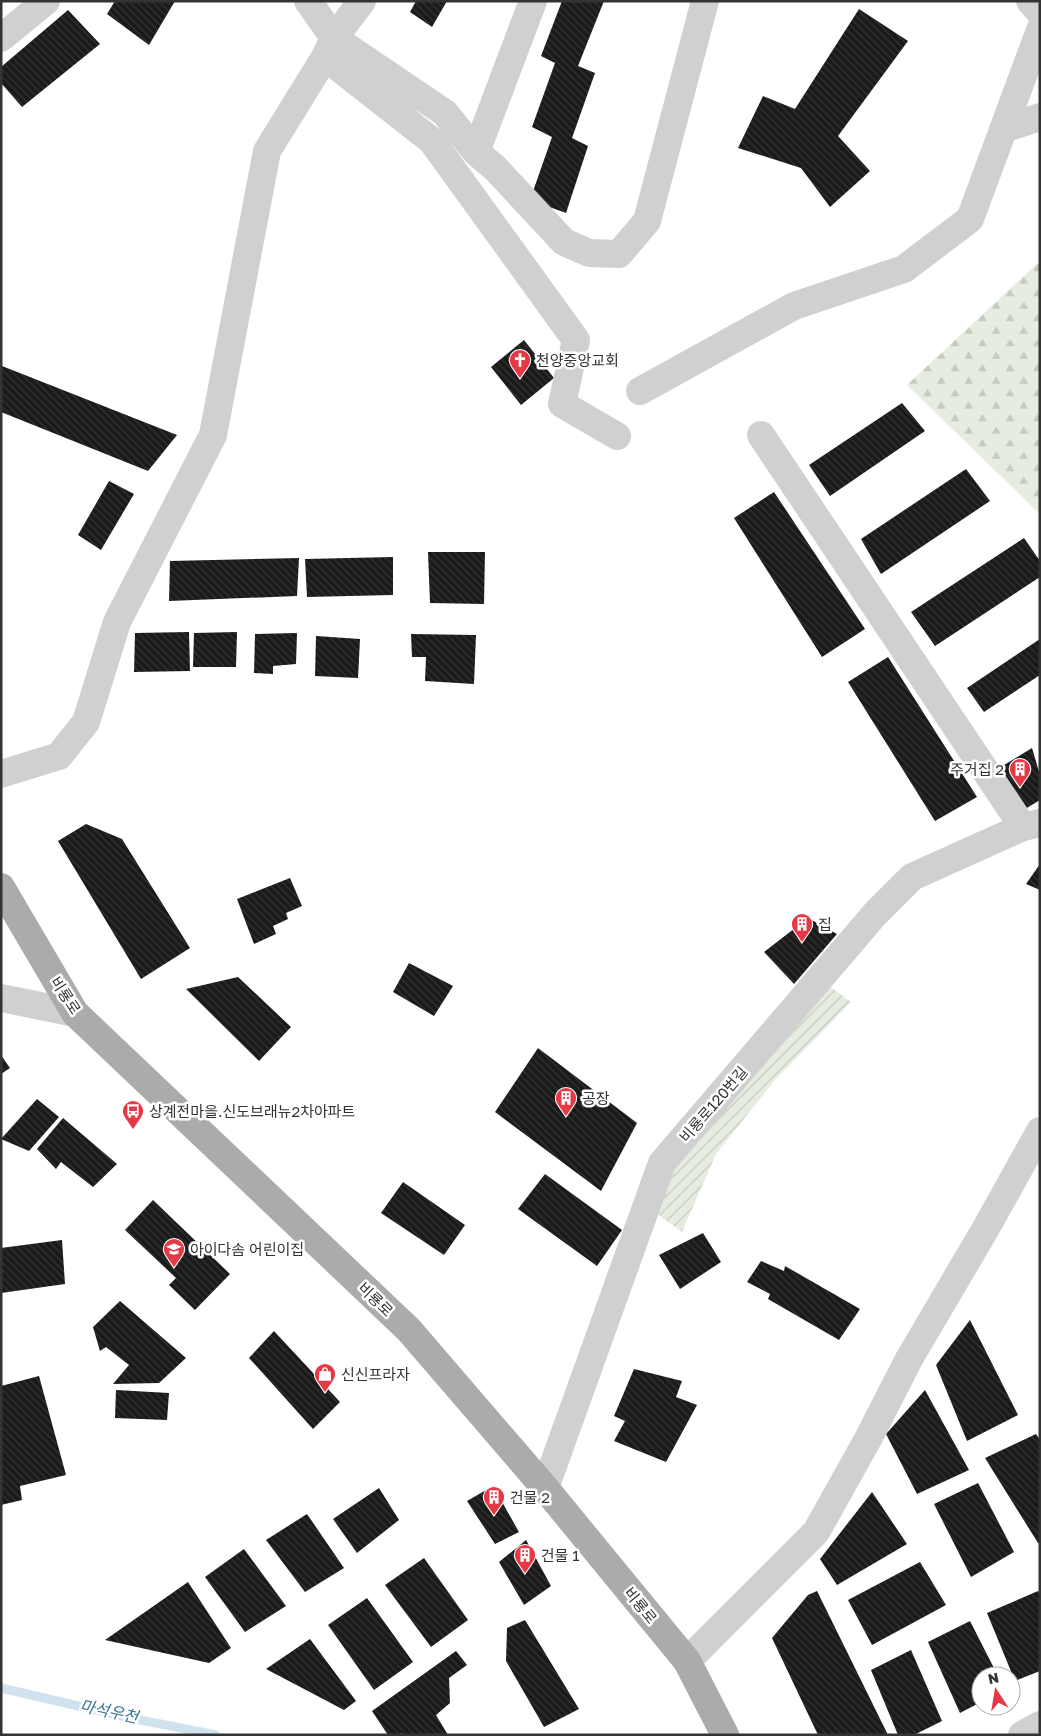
<svg xmlns="http://www.w3.org/2000/svg" width="1041" height="1736" font-family="'Golos Text','Noto Sans KR',sans-serif">
	<style>
		.forest { fill: url(#forest-firs) }
		.garden { fill: url(#garden-furrows) }
		.lines { fill: none; stroke-linecap: round; stroke-linejoin: round }
		.stream { stroke: #cfe2ee; stroke-width: 9 }
		.building { fill: url(#building-back-hatch) }
		.minor { stroke: #d0d0d0; stroke-width: 28 }
		.major { stroke: #ababab; stroke-width: 28 }
		.labels { text-anchor: middle; dominant-baseline: central; stroke-width: 5; stroke-linejoin: round; paint-order: stroke }
		.poi-label { font-size: 15px; fill: #333; stroke: #fff; text-anchor: start }
		.street-label { font-size: 15px; fill: #333; stroke: #fff }
		.water-label { font-size: 16px; font-style: italic; fill: #3f7597; stroke: #fff }
	</style>
	<defs>
		<pattern id="forest-firs" width="22" height="20" patternUnits="userSpaceOnUse" patternTransform="scale(1.25)"><rect width="22" height="20" fill="#e6ecdf"/><path d="M5 1l3.5 6h-7zM16 11l3.5 6h-7z" fill="#c6cbc0"/></pattern>
		<pattern id="garden-furrows" width="10" height="10" patternUnits="userSpaceOnUse" patternTransform="scale(1.25)"><rect width="10" height="10" fill="#e6ecdf"/><path d="M-1 1l2-2M0 10L10 0M9 11l2-2" fill="none" stroke="#c6cbc0"/></pattern>
		<pattern id="building-back-hatch" width="6" height="6" patternUnits="userSpaceOnUse" patternTransform="scale(1.25)"><rect width="6" height="6" fill="#1a1a1a"/><path d="M-1 5l2 2M0 0l6 6M5-1l2 2" fill="none" stroke="#333"/></pattern>
	</defs>
	<rect width="100%" height="100%" fill="#fff"/>
	<path class="forest" d="M1040,261V514L907,385Z"/>
	<path class="garden" d="M828,985L851,1002L775,1080L716,1154L682,1232L656,1213L680,1157Z"/>
	<g class="lines">
		<path class="stream" d="M1,1688L130,1718L216,1735"/>
	</g>
	<path class="building" d="M115,1H175L149,45L107,14Z
		M416,1H447L432,27L410,12Z
		M562,1H604L578,66L595,73L572,138L588,146L566,213L530,200L552,137L532,127L555,63L541,56Z
		M859,9L908,41L838,136L870,171L830,207L801,168L738,148L763,96L795,109Z
		M68,10L100,44L22,107L1,83V67Z
		M524,340L554,378L521,405L491,367Z
		M2,366L177,435L148,471L1,412Z
		M902,403L925,431L830,496L809,465Z
		M966,469L990,501L881,574L861,539Z
		M109,481L134,494L101,550L78,535Z
		M774,492L865,629L822,657L734,518Z
		M1024,538L1040,561V577L935,646L911,612Z
		M428,552H485L484,604L430,603Z
		M393,557V595L307,597L305,559Z
		M299,558L297,596L169,601L170,561Z
		M189,632L190,671L134,672L135,633Z
		M237,632L236,667H193L194,633Z
		M297,633L296,664L273,666V674L254,673L255,634Z
		M411,634L476,635L474,684L425,681L426,657H412Z
		M316,636L360,639L358,678L315,676Z
		M1040,639V675L984,712L967,688Z
		M888,657L977,797L935,821L848,682Z
		M1032,748L1040,775V800L1015,815L991,773Z
		M86,824L122,839L190,948L141,979L58,841Z
		M1040,864V890L1026,884Z
		M290,878L302,906L286,913L288,919L273,926L276,934L254,944L237,899Z
		M808,918L837,934L794,984L764,952Z
		M409,963L453,986L434,1016L393,992Z
		M238,977L291,1027L259,1061L186,989Z
		M538,1048L637,1123L601,1191L495,1112Z
		M1,1055L10,1068L1,1074Z
		M37,1099L59,1117L29,1151L1,1139Z
		M63,1118L117,1164L93,1187L61,1162L56,1169L37,1149Z
		M545,1174L622,1230L597,1266L518,1209Z
		M403,1182L465,1225L444,1255L381,1213Z
		M153,1200L230,1274L195,1310L169,1285L176,1278L125,1230Z
		M703,1233L721,1262L680,1289L659,1255Z
		M62,1240L65,1284L1,1293V1248Z
		M761,1261L784,1271L785,1266L860,1309L839,1340L768,1299L770,1294L747,1282Z
		M120,1301L186,1358L159,1383L113,1384L129,1365L106,1347L100,1351L93,1327Z
		M970,1320L1018,1415L967,1441L936,1365Z
		M274,1331L340,1402L313,1429L249,1358Z
		M634,1369L682,1381L676,1397L697,1405L666,1462L614,1441L625,1421L614,1416Z
		M39,1376L66,1475L20,1486L22,1500L1,1505V1386Z
		M116,1390L169,1393L167,1420L115,1418Z
		M925,1390L969,1470L917,1494L886,1434Z
		M1036,1434L1040,1440V1543H1038L985,1458Z
		M978,1483L1014,1552L971,1577L934,1504Z
		M493,1486L519,1532L495,1544L467,1501Z
		M379,1488L399,1520L357,1553L333,1519Z
		M872,1492L907,1544L837,1585L820,1559Z
		M307,1514L344,1568L305,1592L266,1540Z
		M526,1540L551,1586L524,1605L499,1562Z
		M244,1549L286,1606L245,1632L205,1577Z
		M424,1558L468,1620L431,1647L385,1585Z
		M920,1562L946,1605L872,1645L848,1600Z
		M188,1582L231,1648L209,1663L105,1640Z
		M817,1591L888,1735H818L772,1638L808,1595Z
		M1038,1591L1040,1594V1671L1015,1681L987,1613Z
		M367,1598L413,1662L374,1690L328,1625Z
		M525,1620L579,1709L544,1727L506,1661L507,1628Z
		M970,1621L998,1676H981V1702L960,1713L928,1642Z
		M310,1639L356,1701L344,1710L266,1669Z
		M911,1650L942,1721L914,1735H898L871,1670Z
		M456,1651L467,1665L449,1678L450,1703L436,1715L448,1735H402V1733L399,1735H388L372,1711Z"/>
	<g class="lines">
		<path class="minor" d="M308,1L334,38L445,113L476,152L495,168L564,242L589,253L619,254L647,221L705,1
			M1030,1L1040,12
			M1,38L46,1
			M325,57L432,141L576,340L562,404L617,436
			M1003,129L1040,117
			M476,152L533,1
			M640,391L794,306L904,269L970,219L1040,30
			M761,435L1023,827
			M1,774L59,756L86,722L117,622L213,435L267,151L325,57L334,38L362,1
			M1,998L75,1013
			M545,1488L662,1163L875,914L912,877L1023,827L1040,823
			M687,1661L816,1532L868,1439L909,1359L986,1228L1040,1131
			M1022,1735L1040,1725"/>
		<path class="major" d="M1,887L75,1013L409,1330L545,1488L687,1661L725,1735"/>
	</g>
	<defs>
		<g id="church-pin" transform="scale(1.125)"><path d="M0 17L-7.5 6A9.5 9.5 0 1 1 7.5 6Z" fill="#e63946" stroke="#fff"/><path d="M-1.2-6h2.4v3.5h3.3v2.4h-3.3V6h-2.4V-.1h-3.3v-2.4h3.3Z" fill="#fff"/></g>
		<g id="building-pin" transform="scale(1.125)"><path d="M0 17L-7.5 6A9.5 9.5 0 1 1 7.5 6Z" fill="#e63946" stroke="#fff"/><path d="M-4-6H4V6H1V3H-1V6H-4ZM-2.5-4.3h1.7v1.8h-1.7ZM.8-4.3h1.7v1.8H.8ZM-2.5-1h1.7V.8h-1.7ZM.8-1h1.7V.8H.8Z" fill="#fff"/></g>
		<g id="bus-pin" transform="scale(1.125)"><path d="M0 17L-7.5 6A9.5 9.5 0 1 1 7.5 6Z" fill="#e63946" stroke="#fff"/><path d="M-5-6H5V4H4V6H2V4H-2V6H-4V4H-5ZM-3.5-4V0h7V-4ZM-3.5 1.2v1.5H-2V1.2ZM2 1.2v1.5H3.5V1.2Z" fill="#fff"/></g>
		<g id="school-pin" transform="scale(1.125)"><path d="M0 17L-7.5 6A9.5 9.5 0 1 1 7.5 6Z" fill="#e63946" stroke="#fff"/><path d="M0-5L7-2L0 1L-7-2ZM-4 1L0 2.5L4 1V4Q0 6-4 4Z" fill="#fff"/></g>
		<g id="shop-pin" transform="scale(1.125)"><path d="M0 17L-7.5 6A9.5 9.5 0 1 1 7.5 6Z" fill="#e63946" stroke="#fff"/><path d="M-5-2.5h2.3a2.7 3.5 0 0 1 5.4 0H5L5.5 6h-11ZM-1.5-2.5h3a1.5 2.3 0 0 0-3 0Z" fill="#fff"/></g>
	</defs>
	<g fill-rule="evenodd">
		<use href="#church-pin" x="520" y="360"/>
		<use href="#building-pin" x="1020" y="769"/>
		<use href="#building-pin" x="802" y="924"/>
		<use href="#building-pin" x="566" y="1098"/>
		<use href="#bus-pin" x="133" y="1111"/>
		<use href="#school-pin" x="174" y="1249"/>
		<use href="#shop-pin" x="325" y="1374"/>
		<use href="#building-pin" x="494" y="1497"/>
		<use href="#building-pin" x="525" y="1555"/>
	</g>
	<g class="labels">
		<g class="poi-label">
			<text x="536" y="360">천양중앙교회</text>
			<text x="1004" y="769" text-anchor="end">주거집 2</text>
			<text x="818" y="924">집</text>
			<text x="582" y="1098">공장</text>
			<text x="149" y="1111">상계전마을.신도브래뉴2차아파트</text>
			<text x="190" y="1249">아이다솜 어린이집</text>
			<text x="341" y="1374">신신프라자</text>
			<text x="510" y="1497">건물 2</text>
			<text x="541" y="1555">건물 1</text>
		</g>
		<g class="street-label">
			<text transform="translate(66 995) rotate(57)">비룡로</text>
			<text transform="translate(713 1104) rotate(-49)">비룡로120번길</text>
			<text transform="translate(376 1299) rotate(44)">비룡로</text>
			<text transform="translate(641 1605) rotate(51)">비룡로</text>
		</g>
		<g class="water-label">
			<text transform="translate(109 1711) rotate(12)">마석우천</text>
		</g>
	</g>
	<rect width="1041" height="1736" fill="none" stroke="#333333" stroke-width="5"/>
	<g transform="translate(996 1691) rotate(348)"><circle r="24" fill="#ffffff" stroke="#adadad"/>
	<path d="M0-4L9 19L0 12L-9 19Z" fill="#e63946"/>
	<text y="-8" font-size="14" font-weight="bold" text-anchor="middle" fill="#333333">N</text>
	</g>
</svg>
